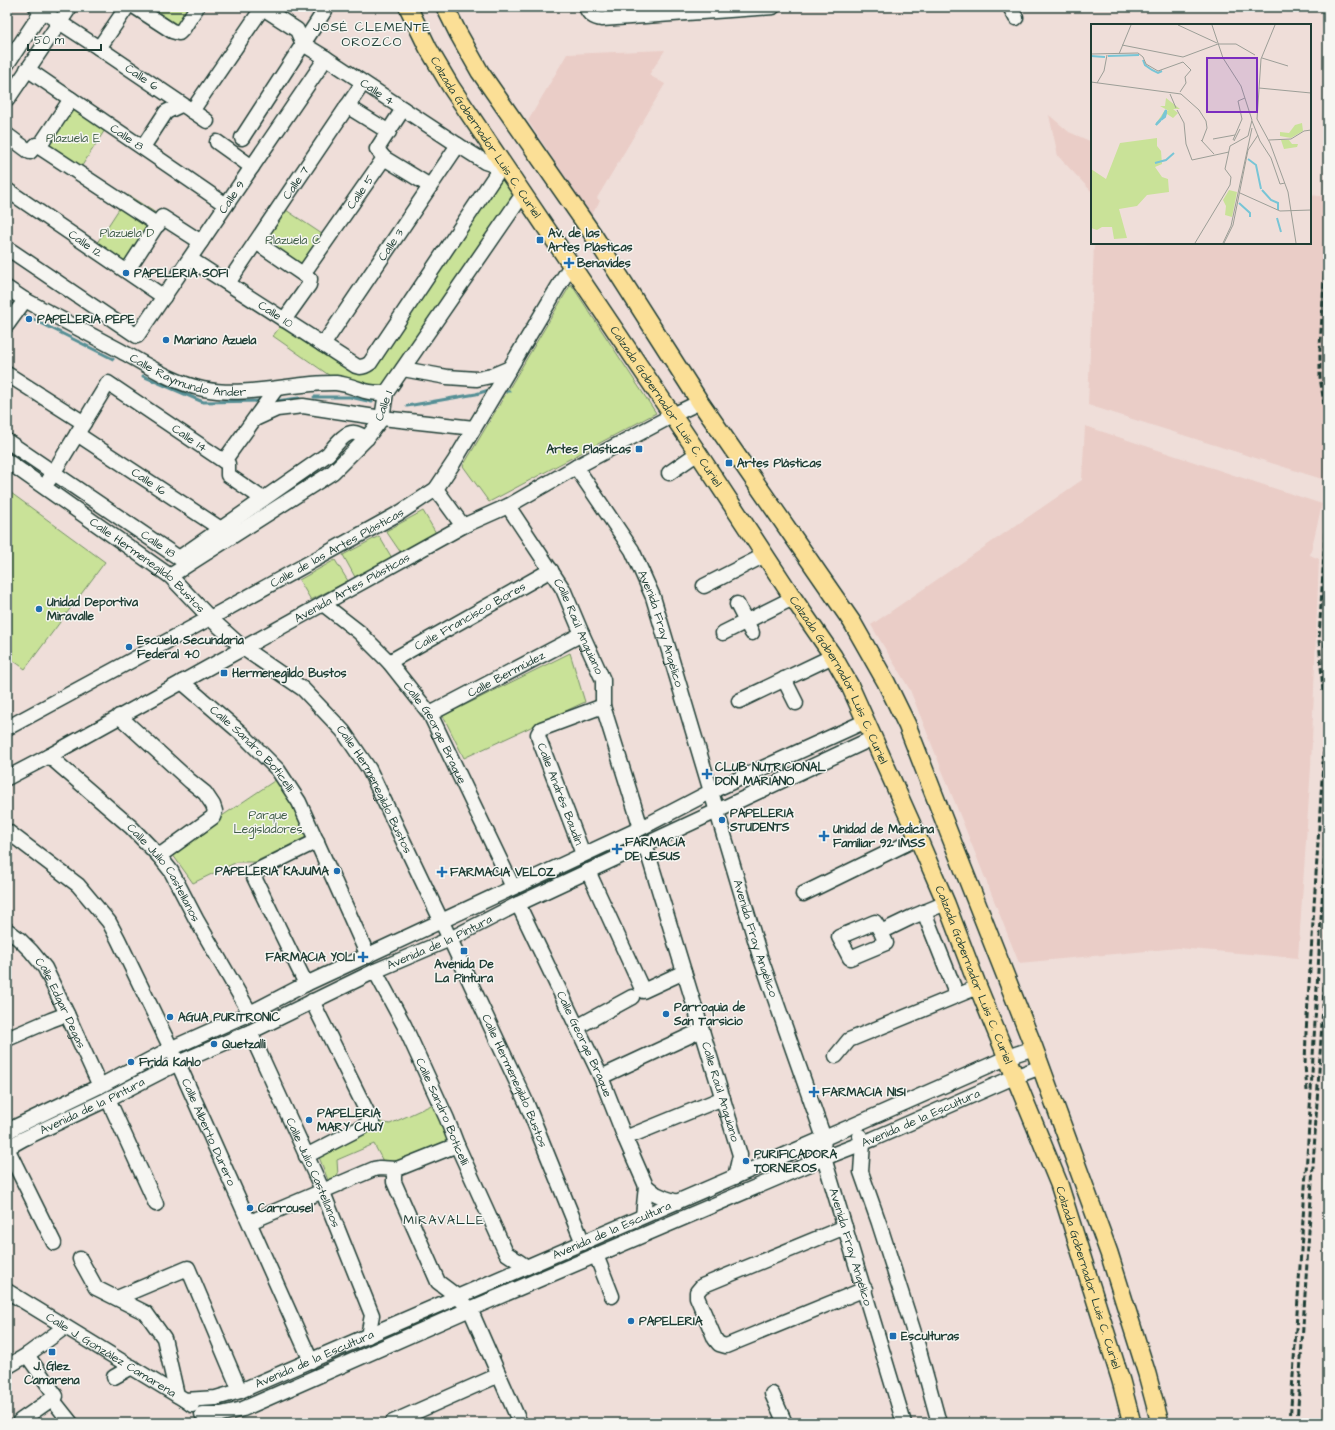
<svg xmlns="http://www.w3.org/2000/svg" width="1335" height="1430" font-family="'Architects Daughter',sans-serif">
	<style>
		.built { fill: #eacdc7 }
		.green { fill: #c9e298; stroke: #749066 }
		.lines { fill: none; stroke-linecap: round; stroke-linejoin: round }
		.stream { stroke: #548f95; stroke-width: 3 }
		.minor-casing { stroke: #1f3d34; stroke-width: 17 }
		.major-casing { stroke: #1f3d34; stroke-width: 20 }
		.minor { stroke: #f6f6f2; stroke-width: 14 }
		.major { stroke: #fbdf96; stroke-width: 17 }
		.rail { stroke: #1f3d34; stroke-width: 3; stroke-dasharray: 6 3; stroke-linecap: butt }
		.poi-dot { fill: #1f6fb2; stroke: #f6f6f2; stroke-width: 1.5 }
		.labels { text-anchor: middle; dominant-baseline: central; stroke-width: 3; stroke-linejoin: round; paint-order: stroke }
		.street-label { font-size: 12px; fill: #1f3d34; stroke: #f6f6f2 }
		.park-label { font-size: 12px; fill: #415e48; stroke: #f6f6f2 }
		.poi-label { font-size: 12px; font-weight: bold; fill: #1f3d34; stroke: #f6f6f2; text-anchor: start }
		.neighbourhood-label { font-size: 13px; letter-spacing: 1px; fill: #1f3d34; stroke: #f6f6f2 }
		.inset-river { fill: none; stroke: #78c5d6; stroke-width: 2 }
		.inset-road { fill: none; stroke: #9c9e97; stroke-width: 1 }
		.view { fill: #7b2cbf; fill-opacity: 0.15; stroke: #7b2cbf; stroke-width: 2 }
		.inset-edge { fill: none; stroke: #1f3d34; stroke-width: 2 }
	</style>
	<rect width="100%" height="100%" fill="#efded9"/>
	<filter id="ink" filterUnits="userSpaceOnUse"><feTurbulence type="fractalNoise" baseFrequency=".025" numOctaves="2"/><feDisplacementMap in="SourceGraphic" scale="8" xChannelSelector="R" yChannelSelector="G"/><feConvolveMatrix kernelMatrix="1 2 1 2 8 2 1 2 1" color-interpolation-filters="sRGB"/></filter>
	<g filter="url(#ink)">
		<path class="built" d="M665,50L649,75L665,84L597,198L600,201L591,216L528,121L567,54Z
			M1049,115L1069,132L1092,142V192L1058,156Z
			M1310,195L1328,197V429L1325,480L1088,405L1094,243H1310Z
			M1085,426L1322,504L1310,555L1319,559L1311,767L1298,958L1178,948L1019,963L910,690L871,625L1082,480Z"/>
		<path class="green" d="M135,7H196L179,33Z
			M71,99L108,125L78,172L39,147Z
			M498,173L522,194L385,392L333,378L273,336L284,321L369,366Z
			M128,195L162,217L127,271L93,249Z
			M280,206L328,238L303,274L256,242Z
			M571,284L656,413L489,502L463,466Z
			M7,490L105,562L25,669L7,656Z
			M423,511L436,533L401,553L386,531Z
			M379,536L392,558L355,577L343,555Z
			M335,560L348,581L311,600L299,580Z
			M570,653L585,702L464,758L443,716Z
			M280,777L308,836L255,862H237L193,883L170,851Z
			M438,1102L455,1140L386,1167L374,1144L337,1160L338,1176L328,1180L317,1152L380,1122L390,1124Z"/>
		<g class="lines">
			<path class="stream" d="M7,304L14,309
				M23,314L113,359
				M143,376L203,402L261,401
				M505,391H509
				M314,397H350L372,402
				M276,401L299,398
				M407,406L476,394L492,389"/>
			<g class="minor-casing">
				<g id="minor">
					<path id="s1" d="M36,7L99,48L207,121"/>
					<path d="M135,7L172,31L179,33L183,29L197,7"/>
					<path d="M586,7C589,15 594,18 602,19L773,7"/>
					<path d="M1010,7L1016,18"/>
					<path id="s2" d="M263,8L297,30L303,44L326,58L458,145L485,162L500,167"/>
					<path d="M99,48L127,7"/>
					<path d="M7,64L45,7"/>
					<path id="s3" d="M27,69C94,115 160,159 226,205"/>
					<path d="M7,100L70,7"/>
					<path d="M347,106L389,132"/>
					<path d="M192,111L263,7"/>
					<path d="M7,135L30,152L36,145L158,225"/>
					<path d="M242,138L327,7"/>
					<path d="M217,142L252,167"/>
					<path d="M39,147L71,99"/>
					<path d="M143,147L166,112L181,105"/>
					<path d="M384,158L430,186"/>
					<path id="s4" d="M7,190L164,297"/>
					<path d="M256,242L310,279L309,285L284,320"/>
					<path id="s5" d="M7,248L137,336L326,58"/>
					<path id="s6" d="M190,259L356,366C361,368 366,366 370,363L503,164"/>
					<path d="M127,271L162,217L201,242"/>
					<path id="s7" d="M303,274L384,158L377,149L403,109"/>
					<path id="s8" d="M228,283L363,83"/>
					<path id="s9" d="M7,288L25,300C57,317 89,334 121,351C148,366 174,383 203,389C248,398 292,382 336,383C346,384 356,388 365,391C372,393 379,393 386,393"/>
					<path d="M7,325L25,300"/>
					<path id="s10" d="M323,345L458,145"/>
					<path d="M403,369L447,377L477,379L491,376L510,368"/>
					<path d="M7,374L84,423"/>
					<path d="M255,419L277,409L303,406L382,418L474,428"/>
					<path id="s11" d="M77,434L221,529"/>
					<path id="s12" d="M7,441L179,558L328,454C334,447 345,431 355,433C359,434 364,437 367,438"/>
					<path id="s13" d="M7,461L170,576L210,618L243,648L303,689L343,731L369,769L450,939L526,1102L583,1243"/>
					<path d="M224,461L276,389"/>
					<path id="s14" d="M576,467L632,550L653,597L760,956L824,1138L823,1149L824,1158L904,1423"/>
					<path d="M669,473L698,453"/>
					<path id="s15" d="M49,480L108,383L228,464V475L263,499"/>
					<path d="M436,489L463,526"/>
					<path id="s16" d="M508,506L563,589L582,634L603,680V706L641,828"/>
					<path d="M170,576L333,472L367,438L382,418L386,393L523,194"/>
					<path d="M704,586L765,555"/>
					<path id="s17" d="M323,604L359,632L389,662L430,714L513,887"/>
					<path d="M737,604L752,633"/>
					<path d="M723,633L793,598"/>
					<path id="s18" d="M389,662L551,570"/>
					<path d="M784,679L796,703"/>
					<path id="s19" d="M182,682L241,733L278,770L299,802L368,956"/>
					<path d="M739,701L833,656"/>
					<path id="s20" d="M430,714L582,634"/>
					<path d="M119,716L190,781L205,793L213,805L215,811L213,817L159,856"/>
					<path id="s21" d="M7,728L210,618L401,512L436,489L454,462L571,265"/>
					<path id="s22" d="M49,756L131,827L159,856L171,871L196,919L250,1013"/>
					<path id="s23" d="M7,778L49,756L463,526L508,506L576,467L679,412L700,402"/>
					<path id="s24" d="M7,831L78,885L109,922L118,939L178,1063L311,1361"/>
					<path id="s25" d="M645,844L740,1155L735,1177"/>
					<path d="M583,854L539,739L538,734L541,729L603,706"/>
					<path d="M588,871L643,991L684,972"/>
					<path d="M803,894L918,838"/>
					<path id="s26" d="M518,904L601,1077L625,1138L646,1186L656,1194L665,1198L677,1202"/>
					<path d="M924,912L957,995"/>
					<path id="s27" d="M7,930L19,939L31,951L45,968L67,1014L100,1086"/>
					<path d="M881,932L886,943L850,958L839,937L875,922L881,932L912,917L946,903"/>
					<path id="s28" d="M375,971L404,1025L447,1119L457,1145L506,1253L527,1267"/>
					<path d="M306,984L252,873L317,841"/>
					<path d="M577,1027L632,997"/>
					<path id="s29" d="M250,1032L320,1185L372,1315L368,1336"/>
					<path d="M7,1039L51,1020L67,1014"/>
					<path d="M836,1056L849,1040L978,987"/>
					<path d="M601,1077L702,1030"/>
					<path d="M108,1099L156,1204"/>
					<path d="M7,1132L17,1126L100,1086L170,1049L250,1013L306,984L641,828L710,792L866,721"/>
					<path d="M860,1136L863,1143L861,1172L879,1223L916,1339L939,1423"/>
					<path d="M625,1138L723,1098"/>
					<path d="M457,1145L397,1169L394,1174V1182L438,1282L458,1297L470,1309L520,1423"/>
					<path id="s30" d="M7,1148L23,1139L108,1099L178,1063L250,1032L375,971L450,939L518,904L873,738"/>
					<path d="M7,1148L54,1243"/>
					<path d="M306,1156L372,1122L312,1001"/>
					<path d="M643,1216L646,1186"/>
					<path d="M250,1222L374,1169L380,1168L397,1169"/>
					<path d="M845,1227L702,1286L697,1292V1297L715,1339L719,1344L726,1346L865,1289"/>
					<path d="M596,1255L612,1296"/>
					<path d="M80,1259L96,1288L146,1313L164,1338L177,1395"/>
					<path id="s31" d="M7,1291L185,1400L192,1405"/>
					<path d="M117,1298L188,1268L240,1391"/>
					<path d="M7,1367L27,1355L65,1327"/>
					<path d="M114,1377L132,1367"/>
					<path d="M772,1394L785,1423"/>
					<path d="M52,1399L71,1423"/>
					<path id="s32" d="M185,1400L216,1398L240,1391L852,1126L1013,1055L1034,1048"/>
					<path id="s33" d="M202,1414H221L243,1409L470,1309L824,1158L873,1139L1014,1077L1041,1067"/>
					<path d="M19,1423L20,1421L56,1396L27,1355"/>
					<path d="M393,1423V1422L499,1375"/>
				</g>
			</g>
			<g class="major-casing">
				<g id="major">
					<path id="s34" d="M408,7L428,48L451,87L698,453L793,598L833,656L850,686L918,838L946,903L978,987L1059,1184L1121,1381L1132,1423"/>
					<path d="M445,7L458,33L480,72L592,233L700,402L852,622L886,682L907,725L949,833L1034,1048L1109,1253L1147,1374L1160,1423"/>
				</g>
			</g>
			<use href="#minor" class="minor"/>
			<use href="#major" class="major"/>
			<path class="rail" d="M1328,220L1320,347V377L1327,424L1328,454
				M1325,647L1328,589
				M1323,691L1319,639L1328,487
				M1307,1091L1305,1065L1306,1033L1328,684
				M1290,1423L1309,1125L1328,799
				M1297,1423L1328,926"/>
		</g>
	</g>
	<g class="poi-dot">
		<rect x="536" y="236" width="8" height="8" rx="2"/>
		<path d="M567 257h4v4h4v4h-4v4h-4v-4h-4v-4h4z"/>
		<circle cx="126" cy="273" r="4"/>
		<circle cx="29" cy="319" r="4"/>
		<circle cx="166" cy="340" r="4"/>
		<rect x="635" y="445" width="8" height="8" rx="2"/>
		<rect x="725" y="459" width="8" height="8" rx="2"/>
		<circle cx="39" cy="609" r="4"/>
		<circle cx="129" cy="647" r="4"/>
		<rect x="220" y="669" width="8" height="8" rx="2"/>
		<path d="M705 768h4v4h4v4h-4v4h-4v-4h-4v-4h4z"/>
		<circle cx="722" cy="820" r="4"/>
		<path d="M822 830h4v4h4v4h-4v4h-4v-4h-4v-4h4z"/>
		<path d="M615 843h4v4h4v4h-4v4h-4v-4h-4v-4h4z"/>
		<circle cx="337" cy="871" r="4"/>
		<path d="M440 866h4v4h4v4h-4v4h-4v-4h-4v-4h4z"/>
		<rect x="460" y="947" width="8" height="8" rx="2"/>
		<path d="M361 951h4v4h4v4h-4v4h-4v-4h-4v-4h4z"/>
		<circle cx="666" cy="1014" r="4"/>
		<circle cx="170" cy="1017" r="4"/>
		<circle cx="214" cy="1044" r="4"/>
		<circle cx="131" cy="1062" r="4"/>
		<path d="M812 1086h4v4h4v4h-4v4h-4v-4h-4v-4h4z"/>
		<circle cx="309" cy="1120" r="4"/>
		<circle cx="746" cy="1161" r="4"/>
		<circle cx="250" cy="1208" r="4"/>
		<circle cx="631" cy="1321" r="4"/>
		<rect x="889" y="1332" width="8" height="8" rx="2"/>
		<rect x="48" y="1348" width="8" height="8" rx="2"/>
	</g>
	<g class="labels">
		<g class="street-label">
			<text stroke="none"><textPath href="#s1" startOffset="127">Calle 6</textPath></text>
			<text stroke="none"><textPath href="#s2" startOffset="144">Calle 4</textPath></text>
			<text stroke="none"><textPath href="#s3" startOffset="121">Calle 8</textPath></text>
			<text stroke="none"><textPath href="#s34" startOffset="152">Calzada Gobernador Luis C. Curiel</textPath></text>
			<text stroke="none"><textPath href="#s8" startOffset="121">Calle 7</textPath></text>
			<text stroke="none"><textPath href="#s7" startOffset="100">Calle 5</textPath></text>
			<text stroke="none"><textPath href="#s5" startOffset="325">Calle 9</textPath></text>
			<text stroke="none"><textPath href="#s4" startOffset="95">Calle 12</textPath></text>
			<text stroke="none"><textPath href="#s10" startOffset="121">Calle 3</textPath></text>
			<text stroke="none"><textPath href="#s6" startOffset="102">Calle 10</textPath></text>
			<text stroke="none"><textPath href="#s9" startOffset="203">Calle Raymundo Ander</textPath></text>
			<text transform="translate(384 406) rotate(-70)">Calle 1</text>
			<text stroke="none"><textPath href="#s34" startOffset="476">Calzada Gobernador Luis C. Curiel</textPath></text>
			<text stroke="none"><textPath href="#s15" startOffset="212">Calle 14</textPath></text>
			<text stroke="none"><textPath href="#s11" startOffset="86">Calle 16</textPath></text>
			<text stroke="none"><textPath href="#s12" startOffset="183">Calle 18</textPath></text>
			<text stroke="none"><textPath href="#s21" startOffset="376">Calle de las Artes Plásticas</textPath></text>
			<text stroke="none"><textPath href="#s13" startOffset="175">Calle Hermenegildo Bustos</textPath></text>
			<text stroke="none"><textPath href="#s23" startOffset="394">Avenida Artes Plásticas</textPath></text>
			<text stroke="none"><textPath href="#s18" startOffset="93">Calle Francisco Bores</textPath></text>
			<text stroke="none"><textPath href="#s16" startOffset="140">Calle Raúl Anguiano</textPath></text>
			<text stroke="none"><textPath href="#s14" startOffset="184">Avenida Fray Angélico</textPath></text>
			<text stroke="none"><textPath href="#s20" startOffset="86">Calle Bermúdez</textPath></text>
			<text stroke="none"><textPath href="#s34" startOffset="800">Calzada Gobernador Luis C. Curiel</textPath></text>
			<text stroke="none"><textPath href="#s17" startOffset="173">Calle George Braque</textPath></text>
			<text stroke="none"><textPath href="#s19" startOffset="97">Calle Sandro Boticelli</textPath></text>
			<text stroke="none"><textPath href="#s13" startOffset="499">Calle Hermenegildo Bustos</textPath></text>
			<text transform="translate(560 794) rotate(69)">Calle Andrés Baudín</text>
			<text stroke="none"><textPath href="#s22" startOffset="165">Calle Julio Castellanos</textPath></text>
			<text stroke="none"><textPath href="#s14" startOffset="508">Avenida Fray Angélico</textPath></text>
			<text stroke="none"><textPath href="#s30" startOffset="479">Avenida de la Pintura</textPath></text>
			<text stroke="none"><textPath href="#s34" startOffset="1125">Calzada Gobernador Luis C. Curiel</textPath></text>
			<text stroke="none"><textPath href="#s27" startOffset="92">Calle Edgar Degas</textPath></text>
			<text stroke="none"><textPath href="#s26" startOffset="155">Calle George Braque</textPath></text>
			<text stroke="none"><textPath href="#s13" startOffset="823">Calle Hermenegildo Bustos</textPath></text>
			<text stroke="none"><textPath href="#s25" startOffset="259">Calle Raúl Anguiano</textPath></text>
			<text stroke="none"><textPath href="#s30" startOffset="95">Avenida de la Pintura</textPath></text>
			<text stroke="none"><textPath href="#s28" startOffset="156">Calle Sandro Boticelli</textPath></text>
			<text stroke="none"><textPath href="#s33" startOffset="779">Avenida de la Escultura</textPath></text>
			<text stroke="none"><textPath href="#s24" startOffset="370">Calle Alberto Durero</textPath></text>
			<text stroke="none"><textPath href="#s29" startOffset="154">Calle Julio Castellanos</textPath></text>
			<text stroke="none"><textPath href="#s32" startOffset="461">Avenida de la Escultura</textPath></text>
			<text stroke="none"><textPath href="#s14" startOffset="832">Avenida Fray Angélico</textPath></text>
			<text stroke="none"><textPath href="#s34" startOffset="1449">Calzada Gobernador Luis C. Curiel</textPath></text>
			<text stroke="none"><textPath href="#s31" startOffset="122">Calle J. González Camarena</textPath></text>
			<text stroke="none"><textPath href="#s32" startOffset="137">Avenida de la Escultura</textPath></text>
		</g>
		<g class="park-label">
			<text x="73" y="138">Plazuela E</text>
			<text x="127" y="233">Plazuela D</text>
			<text x="293" y="240">Plazuela C</text>
			<text x="268" y="815">Parque<tspan x="268" dy="14">Legisladores</tspan></text>
		</g>
		<g class="poi-label">
			<text x="548" y="233">Av. de las<tspan x="548" dy="14">Artes Plásticas</tspan></text>
			<text x="577" y="263">Benavides</text>
			<text x="134" y="273">PAPELERIA SOFI</text>
			<text x="37" y="319">PAPELERIA PEPE</text>
			<text x="174" y="340">Mariano Azuela</text>
			<text x="631" y="449" text-anchor="end">Artes Plasticas</text>
			<text x="737" y="463">Artes Plásticas</text>
			<text x="47" y="602">Unidad Deportiva<tspan x="47" dy="14">Miravalle</tspan></text>
			<text x="137" y="640">Escuela Secundaria<tspan x="137" dy="14">Federal 40</tspan></text>
			<text x="232" y="673">Hermenegildo Bustos</text>
			<text x="715" y="767">CLUB NUTRICIONAL<tspan x="715" dy="14">DON MARIANO</tspan></text>
			<text x="730" y="813">PAPELERIA<tspan x="730" dy="14">STUDENTS</tspan></text>
			<text x="833" y="829">Unidad de Medicina<tspan x="833" dy="14">Familiar 92 IMSS</tspan></text>
			<text x="625" y="842">FARMACIA<tspan x="625" dy="14">DE JESUS</tspan></text>
			<text x="329" y="871" text-anchor="end">PAPELERIA KAJUMA</text>
			<text x="450" y="872">FARMACIA VELOZ</text>
			<text x="355" y="957" text-anchor="end">FARMACIA YOLI</text>
			<text x="464" y="964" text-anchor="middle">Avenida De<tspan x="464" dy="14">La Pintura</tspan></text>
			<text x="674" y="1007">Parroquia de<tspan x="674" dy="14">San Tarsicio</tspan></text>
			<text x="178" y="1017">AGUA PURITRONIC</text>
			<text x="222" y="1044">Quetzalli</text>
			<text x="139" y="1062">Frida Kahlo</text>
			<text x="822" y="1092">FARMACIA NISI</text>
			<text x="317" y="1113">PAPELERIA<tspan x="317" dy="14">MARY CHUY</tspan></text>
			<text x="754" y="1154">PURIFICADORA<tspan x="754" dy="14">TORNEROS</tspan></text>
			<text x="258" y="1208">Carrousel</text>
			<text x="639" y="1321">PAPELERIA</text>
			<text x="901" y="1336">Esculturas</text>
			<text x="52" y="1366" text-anchor="middle">J. Glez.<tspan x="52" dy="14">Camarena</tspan></text>
		</g>
		<g class="neighbourhood-label">
			<text x="372" y="27">JOSÉ CLEMENTE<tspan x="372" dy="15">OROZCO</tspan></text>
			<text x="444" y="1220">MIRAVALLE</text>
		</g>
	</g>
	<g transform="translate(1091 24)">
		<rect width="220" height="220" fill="#efded9"/>
		<path d="M75,74L89,85H82L87,89L82,94L76,90L64,101L74,86L78,87L69,82H74ZM211,99L212,107L200,114L189,112V108L198,109L204,101ZM66,114V122L70,127L71,140L64,143L71,153L77,155L78,168L56,171L46,182L28,185L36,214L23,215L21,203H11L6,206L0,204V145L15,155L29,119ZM190,116H198L201,120H207L206,123L193,125ZM138,166L146,168L141,193L134,191L135,182L132,176Z" fill="#c9e298"/>
		<path class="inset-river" d="M0,32L14,33M17,32L48,31M52,36L54,41L61,46L67,49L71,47M75,86V89L74,93L70,96ZM69,96V97L65,101L66,99ZM157,135L165,141L170,165M64,139L75,136L83,129M171,166L180,176L187,179V186M148,179L159,189V193M186,194L190,208"/>
		<path class="inset-road" d="M87,1L126,19M184,1L170,35L166,95L179,119L197,168L205,219M31,21L92,33L127,20H145L164,31M0,30L47,29L52,33L55,40L67,47L92,38L100,46L94,53L95,59L89,68M28,30L40,1M171,34L197,42M0,58L90,70M6,59L13,47L16,31M168,64L220,69M79,70L85,84M90,70L108,86L115,97L116,104L111,117M86,86L93,99L95,120L101,136L138,128M161,97L169,117M122,115L144,111M110,116L123,130M142,116L151,95L147,77L154,74M178,116L200,115L213,107L220,106M143,117L149,105M169,117L180,134L189,160L194,159M149,169L189,187L220,186M104,219L139,161L140,153L134,145L139,122L157,112L161,96L150,62L132,34L121,1M132,219L140,202L161,104M133,219L142,201L157,126L167,111"/>
		<path class="view" d="M116,34H166V88H116Z"/>
		<rect width="220" height="220" class="inset-edge"/>
	</g>
	<rect width="1335" height="1430" fill="none" stroke="#f6f6f2" stroke-width="24"/>
	<rect x="12" y="12" width="1311" height="1406" fill="none" stroke="#1f3d34" stroke-width="1.5" filter="url(#ink)"/>
	<path d="M28 44v6h73v-6" fill="none" stroke="#1f3d34" stroke-width="2"/>
	<text x="34" y="44" font-size="12" fill="#1f3d34" stroke="#f6f6f2" stroke-width="3" paint-order="stroke">50 m</text>
</svg>
